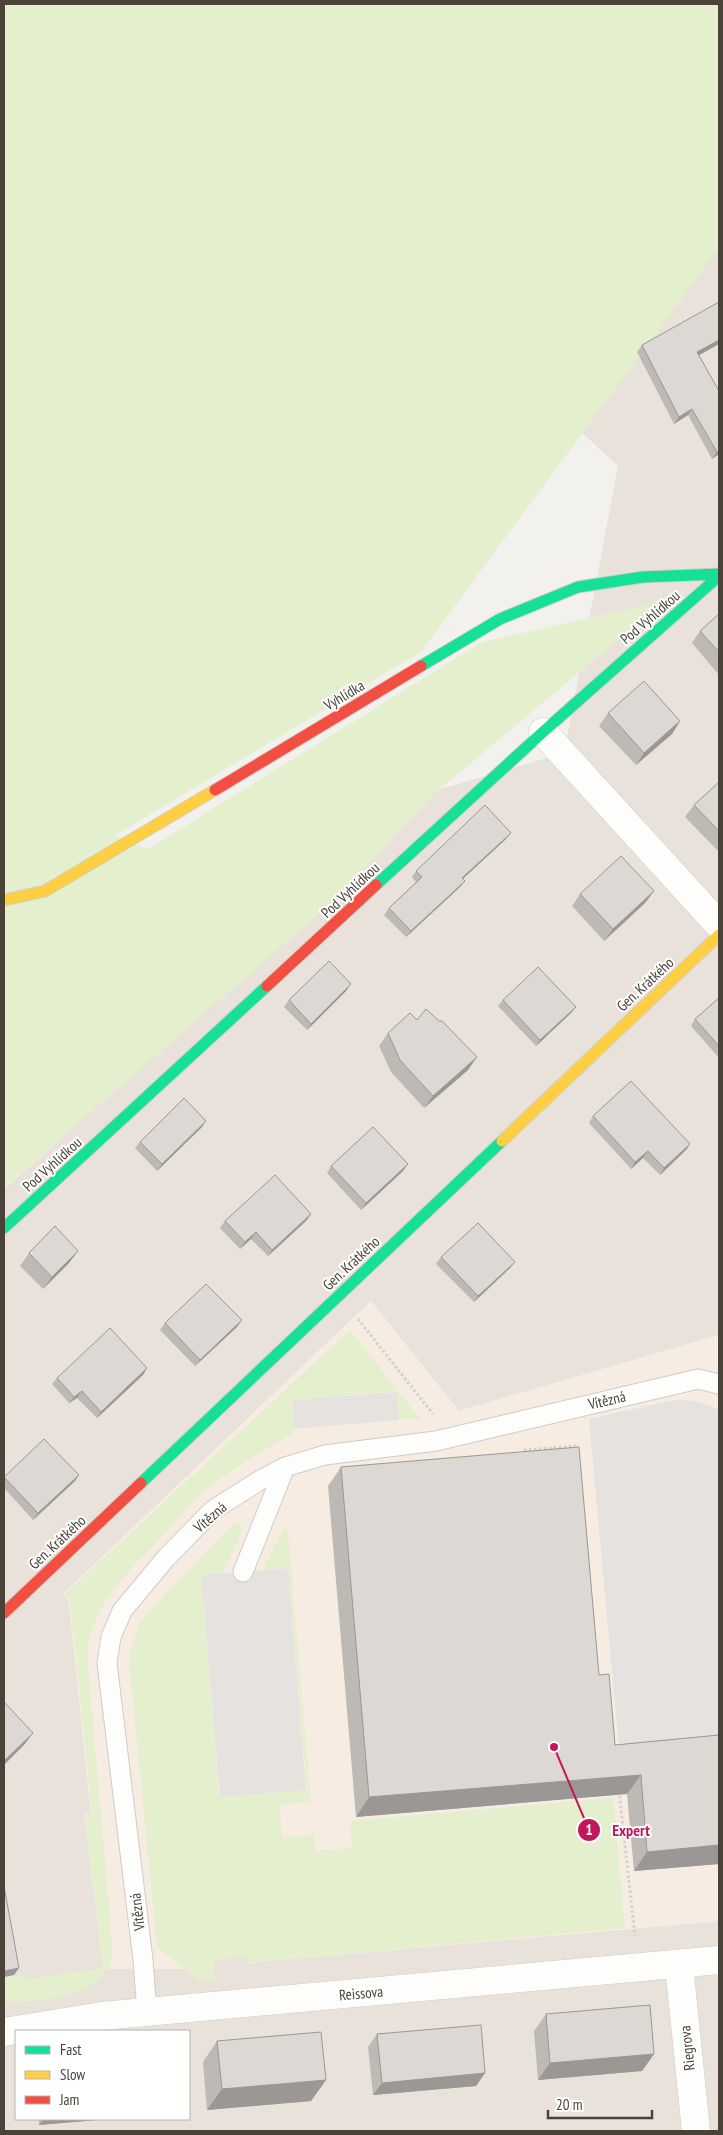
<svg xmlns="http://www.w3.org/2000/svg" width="723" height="2135" font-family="'PT Sans Narrow',sans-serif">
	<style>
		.residential { fill: #e8e2db; fill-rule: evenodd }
		.commercial { fill: #f6ece1 }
		.green { fill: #e4efcd }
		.parking { fill: #e5e2df }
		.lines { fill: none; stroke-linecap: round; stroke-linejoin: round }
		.lane-casing { stroke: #cfccc8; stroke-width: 21 }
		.street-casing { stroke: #cfccc8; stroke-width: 29 }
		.fast-casing { stroke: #d3cec4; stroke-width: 13 }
		.slow-casing { stroke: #d3cec4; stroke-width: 13 }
		.jam-casing { stroke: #d3cec4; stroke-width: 13 }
		.path { stroke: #d3d1cc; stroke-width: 3; stroke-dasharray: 2.5 2.5; stroke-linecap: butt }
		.lane { stroke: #fdfdfc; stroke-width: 19 }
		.street { stroke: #fdfdfc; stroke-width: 28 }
		.fast { stroke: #16e098; stroke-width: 11 }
		.slow { stroke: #ffcf43; stroke-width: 11 }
		.jam { stroke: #f24e42; stroke-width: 11 }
		.wall { fill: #bdbab6 }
		.shaded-wall { fill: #9a9794 }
		.building { fill: #dcd8d4; stroke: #9a9794 }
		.labels { text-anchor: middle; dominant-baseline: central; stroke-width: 4; stroke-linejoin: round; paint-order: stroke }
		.street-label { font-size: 15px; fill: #4b4238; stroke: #fff }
		.leader { fill: none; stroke: #c2185b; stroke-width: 2 }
		.callout-dot { fill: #c2185b; stroke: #fff; stroke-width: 2 }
		.mark-label { font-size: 15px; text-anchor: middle; font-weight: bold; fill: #fff }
		.callout-label { font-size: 16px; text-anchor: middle; font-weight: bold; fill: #c2185b; stroke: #fff; stroke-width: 4; stroke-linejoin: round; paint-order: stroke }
	</style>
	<rect width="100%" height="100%" fill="#f3f1ee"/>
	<path class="residential" d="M4,4H719V1335L459,1411L371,1301L63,1594L69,1602L91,1813H85L107,1969H183L213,1966L212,1960L245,1956L246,1963L719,1921V2131H4V1189L245,974L329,822L564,753L618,466L442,304ZM16,2031H189V2119H16Z"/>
	<path class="commercial" d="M371,1301L459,1411L719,1335V1921L246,1963L245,1956L213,1960V1966L183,1969H103L84,1813H91L69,1602L63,1594Z"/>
	<path class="green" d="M4,4H719V248L421,652L114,836L148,849L482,642L664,601L433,795L337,898L4,1188Z
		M350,1330L421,1420L400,1418L397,1391L291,1400L294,1431L292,1434C263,1450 232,1468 206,1490C187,1507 171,1527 153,1546C121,1579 93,1605 87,1654L113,1955C98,2003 45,1999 4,2003V1978L24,1975L25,1979L103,1968L85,1814L92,1813L70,1601L65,1594Z
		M238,1523L241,1524L242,1532L222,1574L201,1575L219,1797L307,1790L288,1568L263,1569L282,1531L286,1529L288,1532L311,1802L279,1805L282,1837L314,1835L316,1851L352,1848L350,1821L613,1798L625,1928L246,1963L245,1956L213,1960L215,1980L200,1981L157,1947L129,1660L131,1647L141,1622L154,1606L233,1524Z"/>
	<path class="parking" d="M397,1392L399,1420L294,1429L292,1400Z
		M674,1400L694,1401L719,1409V1740L619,1748L589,1419Z
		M288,1568L306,1790L220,1797L201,1575Z"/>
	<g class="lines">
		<g class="lane-casing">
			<path id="lane" d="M243,1572L285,1467
				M147,2012L143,1960L107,1663L111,1637L122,1611L166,1558L213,1510L257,1482L285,1467L325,1455L436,1441L698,1379L719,1384"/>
		</g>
		<g class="street-casing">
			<path id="street" d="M543,732L719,925
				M679,1965L696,2131
				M4,2032L102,2016L719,1960"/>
		</g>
		<g class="fast-casing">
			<path id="fast" d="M421,666L500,619L578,587L643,577L719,574
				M376,885L543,732L719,576
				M4,1228L267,986
				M141,1483L502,1141"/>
		</g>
		<g class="slow-casing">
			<path id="slow" d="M4,900L45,891L215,790
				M502,1141L719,935"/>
		</g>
		<g class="jam-casing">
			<path id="jam" d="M215,790L421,666
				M267,986L376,885
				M4,1613L141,1483"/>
		</g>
		<path class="path" d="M358,1319L433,1414
			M524,1450L575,1446L576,1451
			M619,1791L635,1936"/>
		<use href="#lane" class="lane"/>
		<use href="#street" class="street"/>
		<use href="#fast" class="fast"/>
		<use href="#slow" class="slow"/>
		<use href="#jam" class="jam"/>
	</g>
	<path class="wall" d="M719,344L699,355L719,391V454L712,459L688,415L674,424L637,352L642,345Z
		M719,614V675L692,643L700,631Z
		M608,713L680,721L672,734L636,765L599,726Z
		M719,782V852L685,817L694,805Z
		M506,839L463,879L465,881L460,887L406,937L384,915L389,908L416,882L412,877L416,871Z
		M654,891L645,903L604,941L572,906L580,894Z
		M346,991L307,1030L284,1007L289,1000Z
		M719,998V1058L691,1026L695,1019Z
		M503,1000L576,1007L571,1013L536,1046L498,1006Z
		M417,1020L468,1070L424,1108L391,1072L379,1046L388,1033Z
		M593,1116L690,1144L686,1150L660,1175L643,1158L631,1169L589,1123Z
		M202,1127L157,1171L135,1148L140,1142Z
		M408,1164L403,1171L361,1210L327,1173L331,1166Z
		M311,1214L306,1221L268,1256L251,1239L240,1249L220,1228L225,1221Z
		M29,1253L69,1263L43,1289L20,1266Z
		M441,1257L515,1262L510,1268L474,1302L436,1264Z
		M242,1320L237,1327L195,1366L160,1330L165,1323Z
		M143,1375L97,1418L77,1398L69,1403L52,1384L57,1378Z
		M341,1467L599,1675L615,1745L719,1735V1864L634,1871L627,1794L356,1817L328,1486Z
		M79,1475L75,1481L33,1520L4,1488V1477Z
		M546,2014L654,2054L642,2071L538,2080L534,2031Z
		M377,2034L485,2073L476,2086L373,2095L368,2047Z
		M217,2041L326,2080L311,2101L207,2110L203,2062Z
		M39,2119H109L39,2125Z"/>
	<path class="shaded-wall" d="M719,340V344L692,359L697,352Z
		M692,409L688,415L674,424L679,417Z
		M719,451V454L712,459L717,452Z
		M680,721L672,734L636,765L644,753Z
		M511,833L506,839L457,884L462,878Z
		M465,881L460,887L406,937L411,931Z
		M654,891L645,903L604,941L613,929Z
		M351,984L346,991L307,1030L311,1024Z
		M576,1007L571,1013L536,1046L540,1040Z
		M477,1057L468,1070L424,1108L433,1096Z
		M206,1121L202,1127L157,1171L162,1164Z
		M690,1144L686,1150L660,1175L664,1168Z
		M648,1151L643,1158L631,1169L635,1162Z
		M408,1164L403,1171L361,1210L366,1203Z
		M311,1214L306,1221L268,1256L272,1250Z
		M256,1232L251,1239L240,1249L245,1242Z
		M78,1251L69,1263L43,1289L52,1277Z
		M515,1262L510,1268L474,1302L478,1296Z
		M242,1320L237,1327L195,1366L200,1360Z
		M147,1368L143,1375L97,1418L101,1412Z
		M82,1391L77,1398L69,1403L74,1397Z
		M79,1475L75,1481L33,1520L38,1513Z
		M33,1733L24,1745L4,1765V1761Z
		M641,1775L627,1794L356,1817L369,1797Z
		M719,1845V1864L634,1871L647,1852Z
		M19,1968L14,1975L4,1977V1971Z
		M654,2054L642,2071L538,2080L550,2063Z
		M485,2073L476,2086L373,2095L382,2083Z
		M326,2080L311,2101L207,2110L222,2089Z
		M44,2119H109L39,2125Z"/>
	<path class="building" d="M719,302V340L697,352L719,391V451L717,452L692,409L679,417L642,345Z
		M719,614V652L700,631Z
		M644,681L680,721L644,753L608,713Z
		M719,782V831L694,805Z
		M485,805L511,833L462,878L465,881L411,931L389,908L422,877L416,871Z
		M621,856L654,891L613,929L580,894Z
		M329,961L351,984L311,1024L289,1000Z
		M538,967L576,1007L540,1040L503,1000Z
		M719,998V1046L695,1019Z
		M426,1009L439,1021H442L477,1057L433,1096L400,1060L388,1033L410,1013L417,1020Z
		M631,1081L690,1144L664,1168L648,1151L635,1162L593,1116Z
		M184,1098L206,1121L162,1164L140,1142Z
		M373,1127L408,1164L366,1203L331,1166Z
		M275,1175L311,1214L272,1250L256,1232L245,1242L225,1221Z
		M478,1223L515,1262L478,1296L441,1257Z
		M55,1226L78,1251L52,1277L29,1253Z
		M206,1284L242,1320L200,1360L165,1323Z
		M110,1328L147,1368L101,1412L82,1391L74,1397L57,1378Z
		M44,1439L79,1475L38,1513L4,1477Z
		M579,1447L599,1675L609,1674L615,1745L719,1735V1845L647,1852L641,1775L369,1797L341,1467Z
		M4,1702L33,1733L4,1761Z
		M4,1886L19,1968L4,1971Z
		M650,2005L654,2054L550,2063L546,2014Z
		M481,2025L485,2073L382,2083L377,2034Z
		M321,2032L326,2080L222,2089L217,2041Z"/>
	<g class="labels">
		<g class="street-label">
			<text transform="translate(650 617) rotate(-41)">Pod Vyhlídkou</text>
			<text transform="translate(344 695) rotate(-31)">Vyhlídka</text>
			<text transform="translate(350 890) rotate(-43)">Pod Vyhlídkou</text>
			<text transform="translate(645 984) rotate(-43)">Gen. Krátkého</text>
			<text transform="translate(52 1164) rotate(-42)">Pod Vyhlídkou</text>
			<text transform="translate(351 1263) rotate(-43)">Gen. Krátkého</text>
			<text transform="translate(607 1400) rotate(-13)">Vítězná</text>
			<text transform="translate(210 1517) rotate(-41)">Vítězná</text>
			<text transform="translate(57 1542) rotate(-43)">Gen. Krátkého</text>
			<text transform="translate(137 1912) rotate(-97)">Vítězná</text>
			<text transform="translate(361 1993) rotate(-5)">Reissova</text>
			<text transform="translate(687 2048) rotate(-96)">Riegrova</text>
		</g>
	</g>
	<path class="leader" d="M554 1747L589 1830"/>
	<g class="callout-dot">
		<circle cx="554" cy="1747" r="5"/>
		<circle cx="589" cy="1830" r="12"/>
	</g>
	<g class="mark-label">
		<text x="589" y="1835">1</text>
	</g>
	<g class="callout-label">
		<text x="631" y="1836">Expert</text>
	</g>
	<rect width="723" height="2135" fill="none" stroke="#4b4238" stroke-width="10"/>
	<rect x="15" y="2030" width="175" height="90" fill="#ffffff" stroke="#b7b3af"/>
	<rect x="25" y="2046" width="25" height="8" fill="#16e098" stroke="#b7b3af"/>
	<text x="60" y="2055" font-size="15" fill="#4b4238">Fast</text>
	<rect x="25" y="2071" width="25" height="8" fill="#ffcf43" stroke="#b7b3af"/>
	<text x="60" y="2080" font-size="15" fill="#4b4238">Slow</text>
	<rect x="25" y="2096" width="25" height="8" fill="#f24e42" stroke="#b7b3af"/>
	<text x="60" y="2105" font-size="15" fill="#4b4238">Jam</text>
	<path d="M548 2110v8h104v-8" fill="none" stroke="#4b4238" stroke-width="2.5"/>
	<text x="556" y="2110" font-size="15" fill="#4b4238" stroke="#ffffff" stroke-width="4" paint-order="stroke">20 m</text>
</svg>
